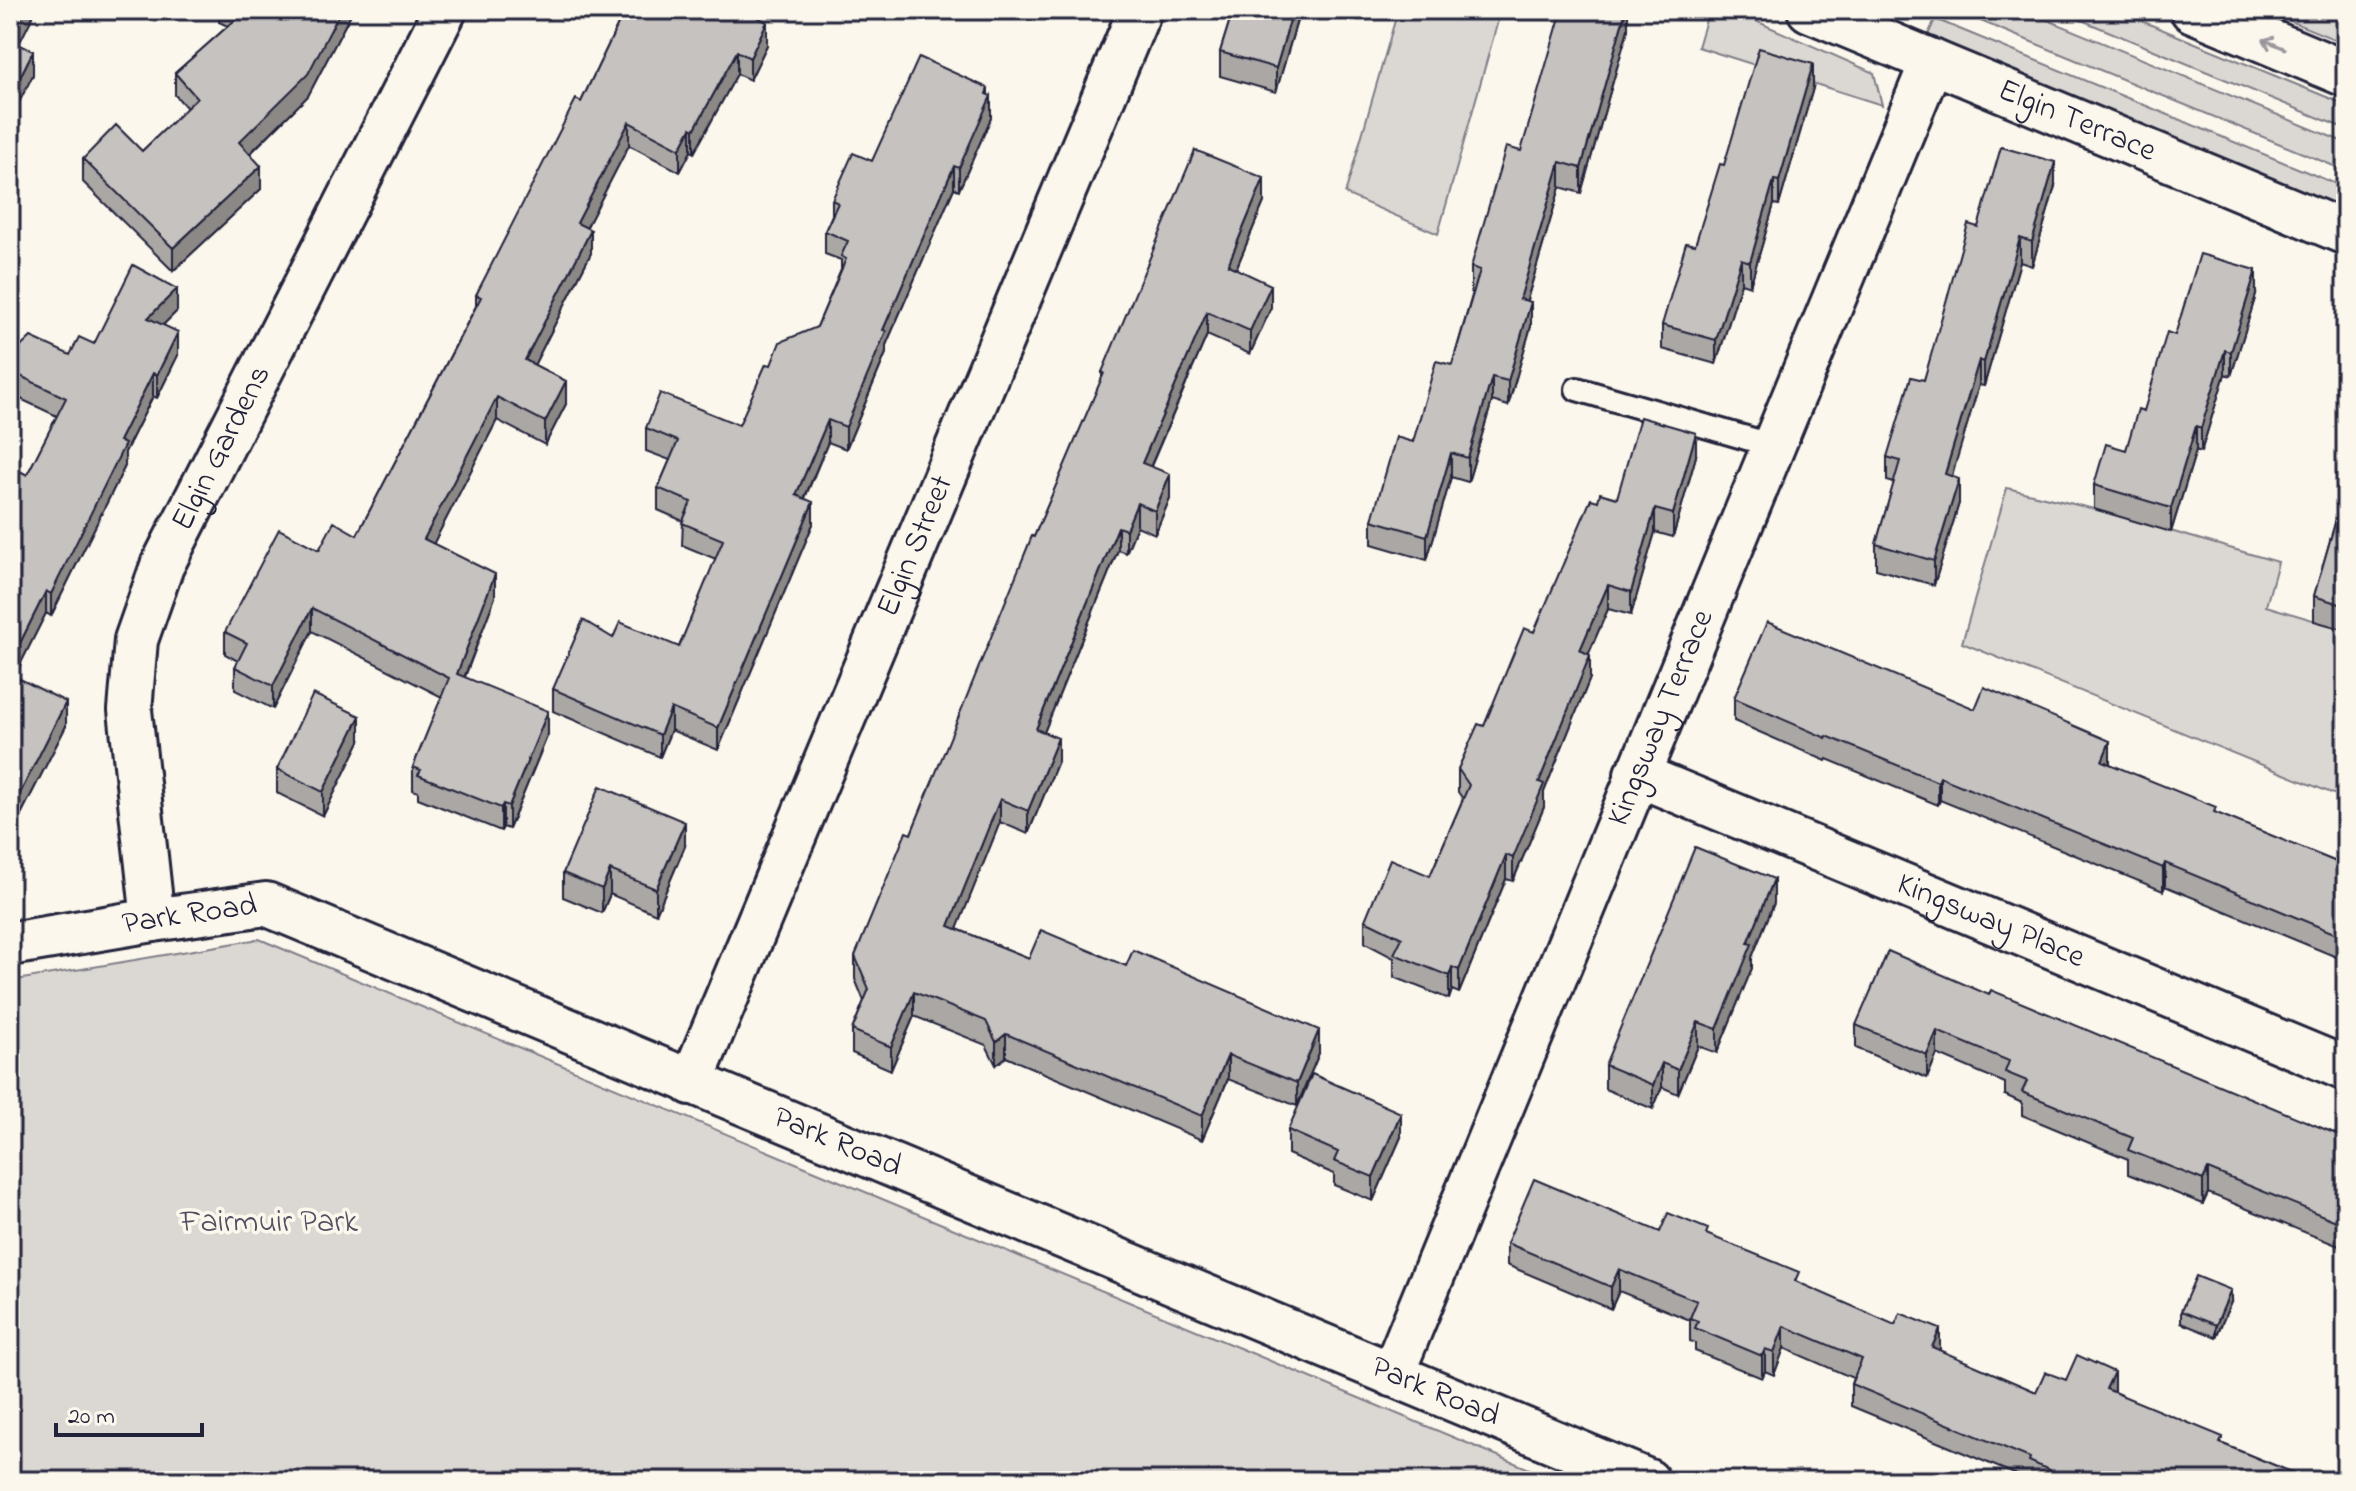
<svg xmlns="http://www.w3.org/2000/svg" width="2356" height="1491" font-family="'Indie Flower',sans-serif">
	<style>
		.green { fill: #dbd8d3; stroke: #7e7d87; stroke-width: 2 }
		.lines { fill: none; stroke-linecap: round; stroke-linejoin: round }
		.lane-casing { stroke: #22223b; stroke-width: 28 }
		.street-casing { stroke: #22223b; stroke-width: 48 }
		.highway-casing { stroke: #22223b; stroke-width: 50 }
		.lane { stroke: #fbf7ec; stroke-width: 22 }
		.street { stroke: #fbf7ec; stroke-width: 42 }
		.highway { stroke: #fbf7ec; stroke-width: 44 }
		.wall { fill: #aaa7a5; stroke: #22223b; stroke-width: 2 }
		.shaded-wall { fill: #8b8886; stroke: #22223b; stroke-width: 2 }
		.building { fill: #c6c2c0; stroke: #22223b; stroke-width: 2 }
		.oneway { stroke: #99979c }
		.labels { text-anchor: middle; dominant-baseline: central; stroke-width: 7; stroke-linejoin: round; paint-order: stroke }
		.street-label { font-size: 32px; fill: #22223b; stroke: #fbf7ec }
		.park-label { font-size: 32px; fill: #505061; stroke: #fbf7ec }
	</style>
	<rect width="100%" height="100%" fill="#fbf7ec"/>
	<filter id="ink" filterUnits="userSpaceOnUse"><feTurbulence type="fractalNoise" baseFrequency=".0125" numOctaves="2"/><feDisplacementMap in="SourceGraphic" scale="16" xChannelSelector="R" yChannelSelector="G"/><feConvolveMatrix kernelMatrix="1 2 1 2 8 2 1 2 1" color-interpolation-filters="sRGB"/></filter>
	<g filter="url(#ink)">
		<path class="green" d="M1398,10H1501L1438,234L1345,194Z
			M1709,10H1731L1874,73L1882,105L1698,47Z
			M1954,10H2023L2346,143V171Z
			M2057,10H2115L2346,105V129Z
			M2263,10H2346V44Z
			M1935,19L2346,188V210L1928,35Z
			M2007,488L2094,509L2278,562L2266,606L2346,630V799L1962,643Z
			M259,939L1558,1481H10V981Z"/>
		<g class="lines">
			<g class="lane-casing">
				<path id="lane" d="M1577,389L1774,446"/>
			</g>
			<g class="street-casing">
				<g id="street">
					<path id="s1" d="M1809,10L2346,233"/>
					<path id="s2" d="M1636,774L2346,1069"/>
					<path id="s3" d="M153,920L130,710L136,640L162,566L445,10"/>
					<path id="s4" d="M10,944L153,920L266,904L1648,1481"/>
					<path id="s5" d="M691,1083L1140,10"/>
					<path id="s6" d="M1392,1375C1570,937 1752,499 1932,61"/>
				</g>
			</g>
			<g class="highway-casing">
				<path id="highway" d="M2193,10L2346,74"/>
			</g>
			<use href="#lane" class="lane"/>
			<use href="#street" class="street"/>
			<use href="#highway" class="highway"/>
		</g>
		<path class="wall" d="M219,10H353L308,96L250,154L261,189L173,271L83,182V159L142,151L187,108L175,95V73L228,26L219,22Z
			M625,10L767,45L750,80L737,74L694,153L691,151L680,172L629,145L586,228L591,253L534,365L566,404L545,445L497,420L433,544L495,597L465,677L548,734L509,829L503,827L501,831L418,798V792L413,790V767L442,697L312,631L273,709L235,690V667L238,661L225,654V632L319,550L357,535L476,306V295L581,102Z
			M1233,10H1318L1316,16L1300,11L1276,92L1220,76V52Z
			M1628,10V29L1581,193L1560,187L1527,300L1531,326L1508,406L1492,401L1468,482L1451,477L1427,560L1372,544V520L1452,365L1473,292H1471V267L1521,151Z
			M1813,88L1779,205L1774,204L1750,286L1741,283L1716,364L1662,349V325L1695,245L1724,165Z
			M988,95L991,118L959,190L954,188L886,345V353L846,449L828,442L805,498L813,524L718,750L671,730L660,757L553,711V689L613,638L679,647L716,559L682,545L683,521L658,510V488L670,460L646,451V428L739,425L771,365L817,327L841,270V260L825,254V231L832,215V200L872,161Z
			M2055,186L2032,266L2020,262L1984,386L1979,385L1951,476L1959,503L1934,585L1876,569V544L1894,483L1887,481V457L1924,380L1978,227Z
			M1264,202L1236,269L1271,308L1250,354L1207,335L1151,466L1170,498L1155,534L1137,526L1126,553L1118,550L1044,732L1058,761L1028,834L1000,822L957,929L1029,958L1319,1053L1297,1106L1228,1079L1202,1140L1006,1057L996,1065L986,1045L914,1016L891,1070L852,1053V1030L864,1001L855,979V956L911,834L1034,537L1102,379V372Z
			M2256,295L2231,376L2225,374L2201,452L2196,450L2171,532L2094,509V485L2126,450L2144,411L2175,335Z
			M177,311L163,325L178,355L157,398L153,396L125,452V466L51,616L46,613L14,676L66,726L10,836V466L27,475L57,416L10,394V357L70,355L94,344Z
			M1696,456L1673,537L1655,532L1631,615L1608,609L1588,654L1590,678L1544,792V807L1513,881L1506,879L1459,993L1452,990L1449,999L1394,977V958L1365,943V920L1430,876L1463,799L1458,792V769L1484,726L1534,632L1598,501L1617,498Z
			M2346,485V630L2314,621V596Z
			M1734,698L2110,764L2216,813L2346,866V961L2165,886L2163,891L1940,800L1938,805L1827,759L1826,761L1734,721Z
			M360,741L323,816L277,793V769Z
			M685,846L656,914L610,894L602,913L563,897V873Z
			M1774,903L1752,957V968L1717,1053L1698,1046L1678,1094L1662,1087L1653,1109L1605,1089V1065Z
			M1989,995L2346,1138V1249L2208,1193L2203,1204L2128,1174V1159L2022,1115V1103L2005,1095V1083L1937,1054L1927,1078L1856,1048V1025Z
			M1288,1130L1401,1137L1373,1201L1334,1185V1174L1288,1154Z
			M1660,1232L1708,1235L1799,1283L1940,1351L2036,1392L2066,1380L2114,1392L2223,1444L2313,1481H2029V1480L1851,1406V1384L1853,1378L1784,1348L1774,1375L1765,1371L1762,1378L1695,1351V1343L1690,1341V1320L1619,1291L1611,1309L1507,1265V1243Z
			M2231,1302L2216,1337L2181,1323V1311Z"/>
		<path class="shaded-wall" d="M24,10H36L10,62V38Z
			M341,10H353L308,96L239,164V142Z
			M1293,10H1300L1276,92V68Z
			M1626,10H1628V29L1581,193V168Z
			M767,22V45L750,80V58Z
			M33,51V75L10,120V97Z
			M737,51V74L694,153V130Z
			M1813,64V88L1779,205V181Z
			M988,88V101L991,96V118L959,190V168Z
			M629,122V145L577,246V223Z
			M691,128V151L680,172V149Z
			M1560,162V187L1520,323V299Z
			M2055,162V186L2032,266V242Z
			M261,166V189L173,271V248Z
			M954,166V188L886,345V353L846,449V427L883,330Z
			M1264,178V202L1228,288V265Z
			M1774,180V204L1750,286V262Z
			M591,230V253L525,383V360Z
			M2020,238V262L1984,386V362Z
			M1741,259V283L1716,364V340Z
			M2256,270V295L2231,376V352Z
			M1271,285V308L1250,354V331Z
			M177,289V311L148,340V318Z
			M1531,302V326L1508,406V381Z
			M1207,312V335L1142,486V463Z
			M178,332V355L157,398V375Z
			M2225,350V374L2201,452V428Z
			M1979,360V385L1945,499V474Z
			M153,373V396L125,452V466L51,616V594L119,441Z
			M1492,377V401L1468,482V458Z
			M566,381V404L545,445V422Z
			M497,397V420L424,562V539Z
			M828,420V442L796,518V495Z
			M2196,426V450L2171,532V508Z
			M1696,433V456L1673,537V514Z
			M1451,453V477L1427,560V536Z
			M1170,474V498L1155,534V511Z
			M1959,479V503L1934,585V561Z
			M813,502V524L718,750V728Z
			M1137,503V526L1126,553V530Z
			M1655,509V532L1631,615V592Z
			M1118,527V550L1036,752V729Z
			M495,574V597L457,696V674Z
			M1608,585V609L1580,674V650Z
			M46,591V613L10,685V663Z
			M312,608V631L273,709V686Z
			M1590,655V678L1544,792V807L1513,881V858L1539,782Z
			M66,702V726L10,836V813Z
			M671,708V730L660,757V735Z
			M548,711V734L509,829V806Z
			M360,716V741L323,816V792Z
			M1058,738V761L1028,834V811Z
			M2110,741V764L2102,761Z
			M1940,777V800L1938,805V782Z
			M1000,799V822L949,949V926Z
			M503,804V827L501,831V808Z
			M685,822V846L656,914V889Z
			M1506,855V879L1459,993V970Z
			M2165,863V886L2163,891V868Z
			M610,870V894L602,913V889Z
			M1774,879V903L1752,957V968L1717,1053V1029L1748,943Z
			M1452,967V990L1449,999V976Z
			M914,992V1016L891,1070V1047Z
			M1698,1022V1046L1678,1094V1070Z
			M1319,1030V1053L1297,1106V1083Z
			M1937,1031V1054L1927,1078V1055Z
			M1006,1034V1057L996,1065V1042Z
			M1228,1055V1079L1202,1140V1116Z
			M1662,1063V1087L1653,1109V1085Z
			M1401,1113V1137L1373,1201V1177Z
			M2208,1169V1193L2203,1204V1180Z
			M1619,1269V1291L1611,1309V1287Z
			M2231,1290V1302L2216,1337V1325Z
			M1784,1326V1348L1774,1375V1352Z
			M1940,1329V1352L1932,1347Z
			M1765,1349V1371L1762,1378V1356Z
			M2114,1372V1394L2106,1389Z"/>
		<path class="building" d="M10,10H24L10,38Z
			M240,10H341L308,74L239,142L261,166L173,248L83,159L116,125L142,151L197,98L175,73L244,12Z
			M625,10H743L767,22L750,58L737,51L694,130L691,128L680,149L629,122L577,223L591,230L525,360L566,381L545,422L497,397L424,539L495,574L457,674L548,711L509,806L503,804L501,808L418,775L421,770L413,767L449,678L312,608L273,686L235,667L247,643L225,632L279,529L319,550L334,522L357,535L481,297L476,295L576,99L581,102Z
			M1233,10H1293L1276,68L1220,52Z
			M1562,10H1626L1581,168L1560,162L1520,299L1531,302L1508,381L1492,377L1468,458L1451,453L1427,536L1372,520L1396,437L1413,442L1436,361L1452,365L1480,270L1471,267L1506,147L1521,151Z
			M10,40L33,51L10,97Z
			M1759,48L1813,64L1779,181L1774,180L1750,262L1741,259L1716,340L1662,325L1686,243L1695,245L1720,164L1724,165Z
			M919,57L988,88L986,94L991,96L959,168L954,166L883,330L886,331L846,427L828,420L796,495L813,502L718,728L671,708L660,735L553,689L583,620L613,638L620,622L679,647L723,540L682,523L691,502L658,488L678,441L646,428L660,393L739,425L766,364L771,365L780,342L817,327L846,259L841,256L848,241L825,231L838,203L832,200L853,153L872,161Z
			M2001,147L2055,162L2032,242L2020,238L1984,362L1979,360L1945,474L1959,479L1934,561L1876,544L1900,461L1887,457L1911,377L1924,380L1968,224L1978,227Z
			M1195,150L1264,178L1228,265L1271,285L1250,331L1207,312L1142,463L1170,474L1155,511L1137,503L1126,530L1118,527L1036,729L1058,738L1028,811L1000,799L949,926L1029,958L1041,930L1126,966L1133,950L1319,1030L1297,1083L1228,1055L1202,1116L1006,1034L996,1042L986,1021L914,992L891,1047L852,1030L869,989L855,956L906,832L911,834L1032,536L1034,537L1104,373L1102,372Z
			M2200,254L2256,270L2231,352L2225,350L2201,428L2196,426L2171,508L2094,485L2106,444L2126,450L2138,409L2144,411L2167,332L2175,335Z
			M133,265L177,289L148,318L178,332L157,375L153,373L119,441L125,444L51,594L46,591L10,663V466L27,475L66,398L10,371V357L31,337L70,355L79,337L94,344Z
			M1640,417L1696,433L1673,514L1655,509L1631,592L1608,585L1580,650L1590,655L1539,782L1544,784L1513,858L1506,855L1459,970L1452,967L1449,976L1394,954L1402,938L1365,920L1390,859L1430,876L1469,785L1458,769L1478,724L1484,726L1524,628L1534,632L1591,499L1598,501L1600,493L1617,498Z
			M2346,485V606L2314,596Z
			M1767,622L1975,709L1984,687L2110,741L2102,761L2216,807L2214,812L2346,866V938L2165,863L2163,868L1940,777L1938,782L1827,736L1826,738L1734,698Z
			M10,674L66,702L10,813Z
			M313,694L360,716L323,792L277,769Z
			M600,786L685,822L656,889L610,870L602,889L563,873Z
			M1695,847L1774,879L1748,943L1752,944L1717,1029L1698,1022L1678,1070L1662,1063L1653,1085L1605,1065Z
			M1888,951L1989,995L1991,990L2346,1138V1225L2208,1169L2203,1180L2128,1150L2133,1138L2022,1092L2027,1081L2005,1072L2009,1061L1937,1031L1927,1055L1856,1025Z
			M1312,1074L1401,1113L1373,1177L1334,1161L1338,1152L1288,1130Z
			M1534,1179L1660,1232L1668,1213L1708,1229L1706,1234L1799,1272L1795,1281L1895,1325L1900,1313L1940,1329L1932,1347L2036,1392L2045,1372L2066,1380L2077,1355L2114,1372L2106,1389L2223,1437L2220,1443L2313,1481H2073L2029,1461L2030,1458L1851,1384L1862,1359L1784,1326L1774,1352L1765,1349L1762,1356L1695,1328L1698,1321L1690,1318L1697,1301L1619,1269L1611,1287L1507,1243Z
			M2196,1276L2231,1290L2216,1325L2181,1311Z"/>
		<defs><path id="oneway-shaft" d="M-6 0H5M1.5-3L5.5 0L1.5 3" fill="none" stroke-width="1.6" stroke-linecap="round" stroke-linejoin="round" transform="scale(2)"/></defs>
		<use class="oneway" href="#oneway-shaft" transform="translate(2274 44) rotate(-157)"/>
	</g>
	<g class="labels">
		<g class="street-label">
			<text stroke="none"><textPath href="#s1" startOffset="290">Elgin Terrace</textPath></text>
			<text stroke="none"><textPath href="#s3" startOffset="492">Elgin Gardens</textPath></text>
			<text stroke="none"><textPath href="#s5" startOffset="582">Elgin Street</textPath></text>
			<text stroke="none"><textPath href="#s6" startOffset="710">Kingsway Terrace</textPath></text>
			<text stroke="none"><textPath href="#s4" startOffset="182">Park Road</textPath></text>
			<text stroke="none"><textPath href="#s2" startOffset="384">Kingsway Place</textPath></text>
			<text stroke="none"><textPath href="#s4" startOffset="878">Park Road</textPath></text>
			<text stroke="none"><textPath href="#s4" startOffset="1526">Park Road</textPath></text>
		</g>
		<g class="park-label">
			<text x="269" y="1223">Fairmuir Park</text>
		</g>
	</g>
	<rect width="2356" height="1491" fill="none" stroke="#fbf7ec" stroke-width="40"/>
	<rect x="20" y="20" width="2316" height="1451" fill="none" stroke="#22223b" stroke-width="3" filter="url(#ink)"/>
	<path d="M56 1423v12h146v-12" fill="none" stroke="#22223b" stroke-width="4"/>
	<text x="68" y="1423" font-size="24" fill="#22223b" stroke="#fbf7ec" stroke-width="6" paint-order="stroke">20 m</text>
</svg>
